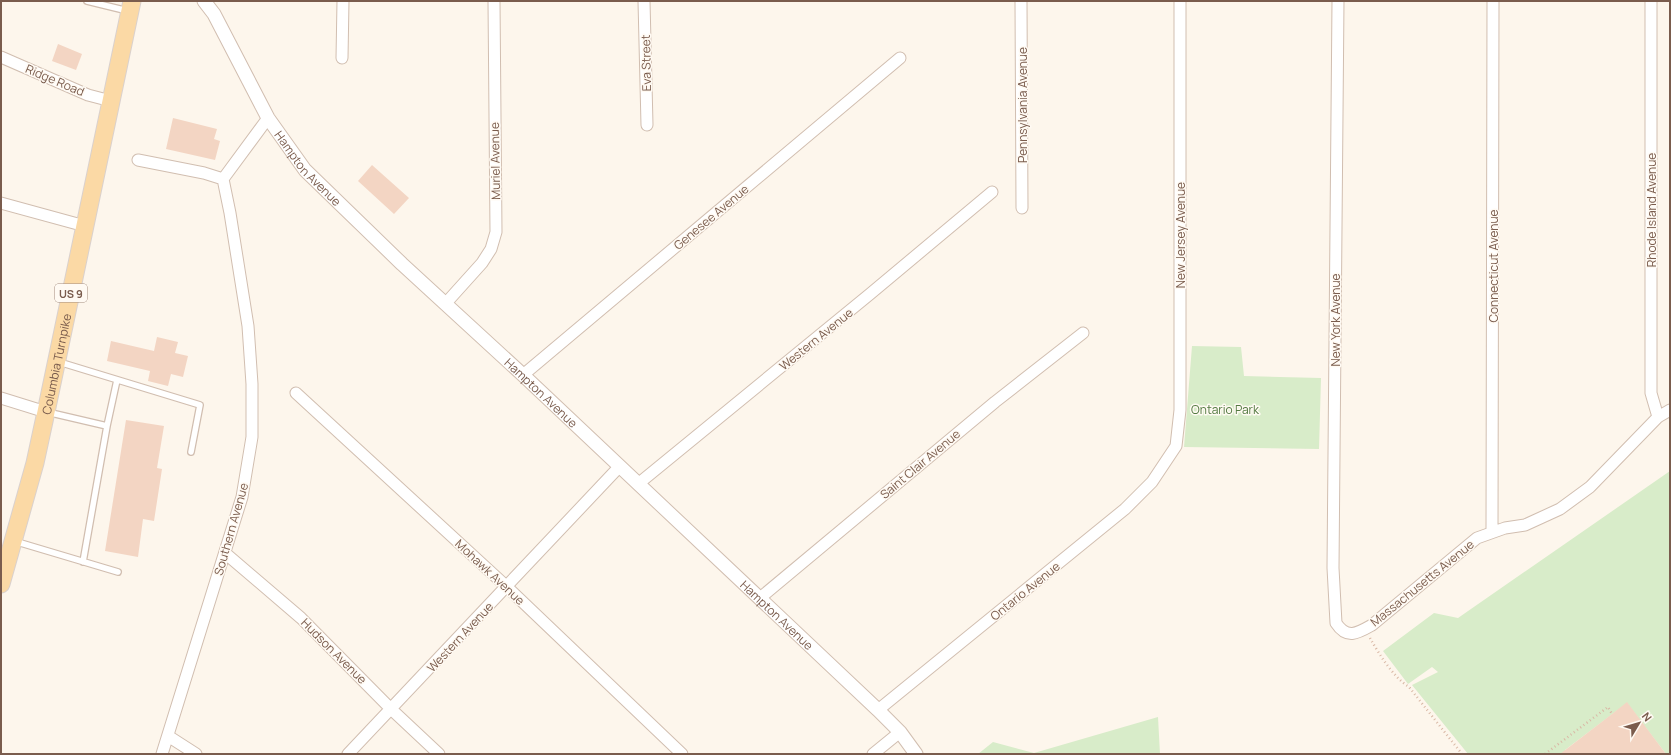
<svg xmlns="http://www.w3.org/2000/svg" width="1671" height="755" font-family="Manrope,sans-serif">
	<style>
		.green { fill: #d8ecc9 }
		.building { fill: #f3d5c3 }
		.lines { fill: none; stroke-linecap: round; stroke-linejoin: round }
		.service-casing { stroke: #d1beb0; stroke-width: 8 }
		.minor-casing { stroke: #d1beb0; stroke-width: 13 }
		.tertiary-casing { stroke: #d1beb0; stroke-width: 15 }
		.primary-casing { stroke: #dad1cd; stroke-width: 19 }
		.path { stroke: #d9b8a5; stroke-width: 2.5; stroke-dasharray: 1 3; stroke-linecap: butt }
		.service { stroke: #fff; stroke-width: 5.5 }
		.minor { stroke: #fff; stroke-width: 11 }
		.tertiary { stroke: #fff; stroke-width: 13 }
		.primary { stroke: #fbd9a5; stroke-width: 17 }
		.labels { text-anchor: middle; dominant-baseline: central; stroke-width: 3; stroke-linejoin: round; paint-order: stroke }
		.shield { fill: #fffaf3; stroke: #a28b7f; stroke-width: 1 }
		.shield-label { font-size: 11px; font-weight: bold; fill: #7a5c4d }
		.street-label { font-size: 12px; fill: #7a5c4d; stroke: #fffaf3 }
		.park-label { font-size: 12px; fill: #537a41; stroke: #fffaf3 }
	</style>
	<rect width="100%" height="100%" fill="#fdf6ec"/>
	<path class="green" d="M1192,346L1241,347L1244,376L1321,378L1319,449L1184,447Z
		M1670,471V754H1666L1627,703L1565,750L1568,754H1468L1412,685L1438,672L1432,667L1408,684L1383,651L1434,613L1458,618Z
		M1158,717L1160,754H978L993,742L1034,753Z"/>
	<path class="building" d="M58,44L82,54L76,70L52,61Z
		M173,118L217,129L214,139L220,141L215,160L166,149Z
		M372,165L409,198L394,214L358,181Z
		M157,337L178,342L175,353L188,356L183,377L171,374L168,386L148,381L150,371L107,361L111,341L154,351Z
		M126,420L164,426L157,468L162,469L154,521L143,519L138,557L105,551Z
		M1627,702L1666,754H1560L1612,714Z"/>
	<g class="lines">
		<g class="service-casing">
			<path id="service" d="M87,1L128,11
				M59,362L200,405L191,452
				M47,412L107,426L83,562
				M107,426L117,380
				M14,541L118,572"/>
		</g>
		<g class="minor-casing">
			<path id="minor" d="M644,1L647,125
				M1021,1L1022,208
				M1338,1L1333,568L1336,623C1347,640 1358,633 1372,625L1477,538L1505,528L1525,525L1560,509L1590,487L1658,417L1670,410
				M1651,1V393L1658,417
				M1,57L88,95L111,101
				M342,58L343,1
				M138,160L204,173L223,179
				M1,203L85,226
				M446,303L482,263L491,249L496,232L494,1
				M523,375L900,58
				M296,393L507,587L682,754
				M1,398L46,412
				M638,484L870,294L992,192
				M1492,532L1493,1
				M225,553L301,618L391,709L439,754
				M760,598L995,402L1083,333
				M878,710L1125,509L1152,482L1176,446L1180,410V1
				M168,736L196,754
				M162,754L242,497L252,437V384L248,326L230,213L223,179L268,118
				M348,754L620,466
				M873,754L900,732"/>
		</g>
		<g class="tertiary-casing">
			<g id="tertiary">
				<path id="s1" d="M204,1L214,14L268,118L305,170L402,264L523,375L878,710L900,732L916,754"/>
			</g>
		</g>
		<g class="primary-casing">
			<g id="primary">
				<path id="s2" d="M1,584L35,463L46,412L132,1"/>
			</g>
		</g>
		<path class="path" d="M1370,638C1379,654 1393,677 1409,687L1462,754
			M1545,754L1608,707L1612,714"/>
		<use href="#service" class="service"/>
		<use href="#minor" class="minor"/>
		<use href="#tertiary" class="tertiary"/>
		<use href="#primary" class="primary"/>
	</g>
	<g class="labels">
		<rect class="shield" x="55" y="284" width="32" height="18" rx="3"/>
		<g class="shield-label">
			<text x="71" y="293">US 9</text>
		</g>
		<g class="street-label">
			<text transform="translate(646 63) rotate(-91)">Eva Street</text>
			<text transform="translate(55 80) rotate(23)">Ridge Road</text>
			<text transform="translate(1022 105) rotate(-90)">Pennsylvania Avenue</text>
			<text transform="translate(495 161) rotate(-91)">Muriel Avenue</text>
			<text stroke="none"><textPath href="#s1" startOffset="198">Hampton Avenue</textPath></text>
			<text transform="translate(1651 210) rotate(-90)">Rhode Island Avenue</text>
			<text transform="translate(711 217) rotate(-40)">Genesee Avenue</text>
			<text transform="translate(1180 235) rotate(-90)">New Jersey Avenue</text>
			<text transform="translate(1493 266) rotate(-90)">Connecticut Avenue</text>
			<text transform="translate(1335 320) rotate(-90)">New York Avenue</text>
			<text transform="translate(816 339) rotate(-39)">Western Avenue</text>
			<text stroke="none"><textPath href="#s2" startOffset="227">Columbia Turnpike</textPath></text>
			<text stroke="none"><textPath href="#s1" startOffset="522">Hampton Avenue</textPath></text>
			<text transform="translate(920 464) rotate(-40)">Saint Clair Avenue</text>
			<text transform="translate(231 529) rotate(-74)">Southern Avenue</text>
			<text transform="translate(490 572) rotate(43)">Mohawk Avenue</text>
			<text transform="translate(1422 583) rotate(-39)">Massachusetts Avenue</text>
			<text transform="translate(1025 591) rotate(-39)">Ontario Avenue</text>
			<text stroke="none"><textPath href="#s1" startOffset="846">Hampton Avenue</textPath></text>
			<text transform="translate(460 637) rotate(-47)">Western Avenue</text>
			<text transform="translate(334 651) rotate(45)">Hudson Avenue</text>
		</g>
		<g class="park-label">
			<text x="1225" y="409">Ontario Park</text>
		</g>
	</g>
	<rect width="1671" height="755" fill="none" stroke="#7a5c4d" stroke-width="4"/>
	<g transform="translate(1639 723) rotate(52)" stroke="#fffaf3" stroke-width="3" paint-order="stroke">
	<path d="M0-3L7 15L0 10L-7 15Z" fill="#7a5c4d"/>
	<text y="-6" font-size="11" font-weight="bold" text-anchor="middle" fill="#7a5c4d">N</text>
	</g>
</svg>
